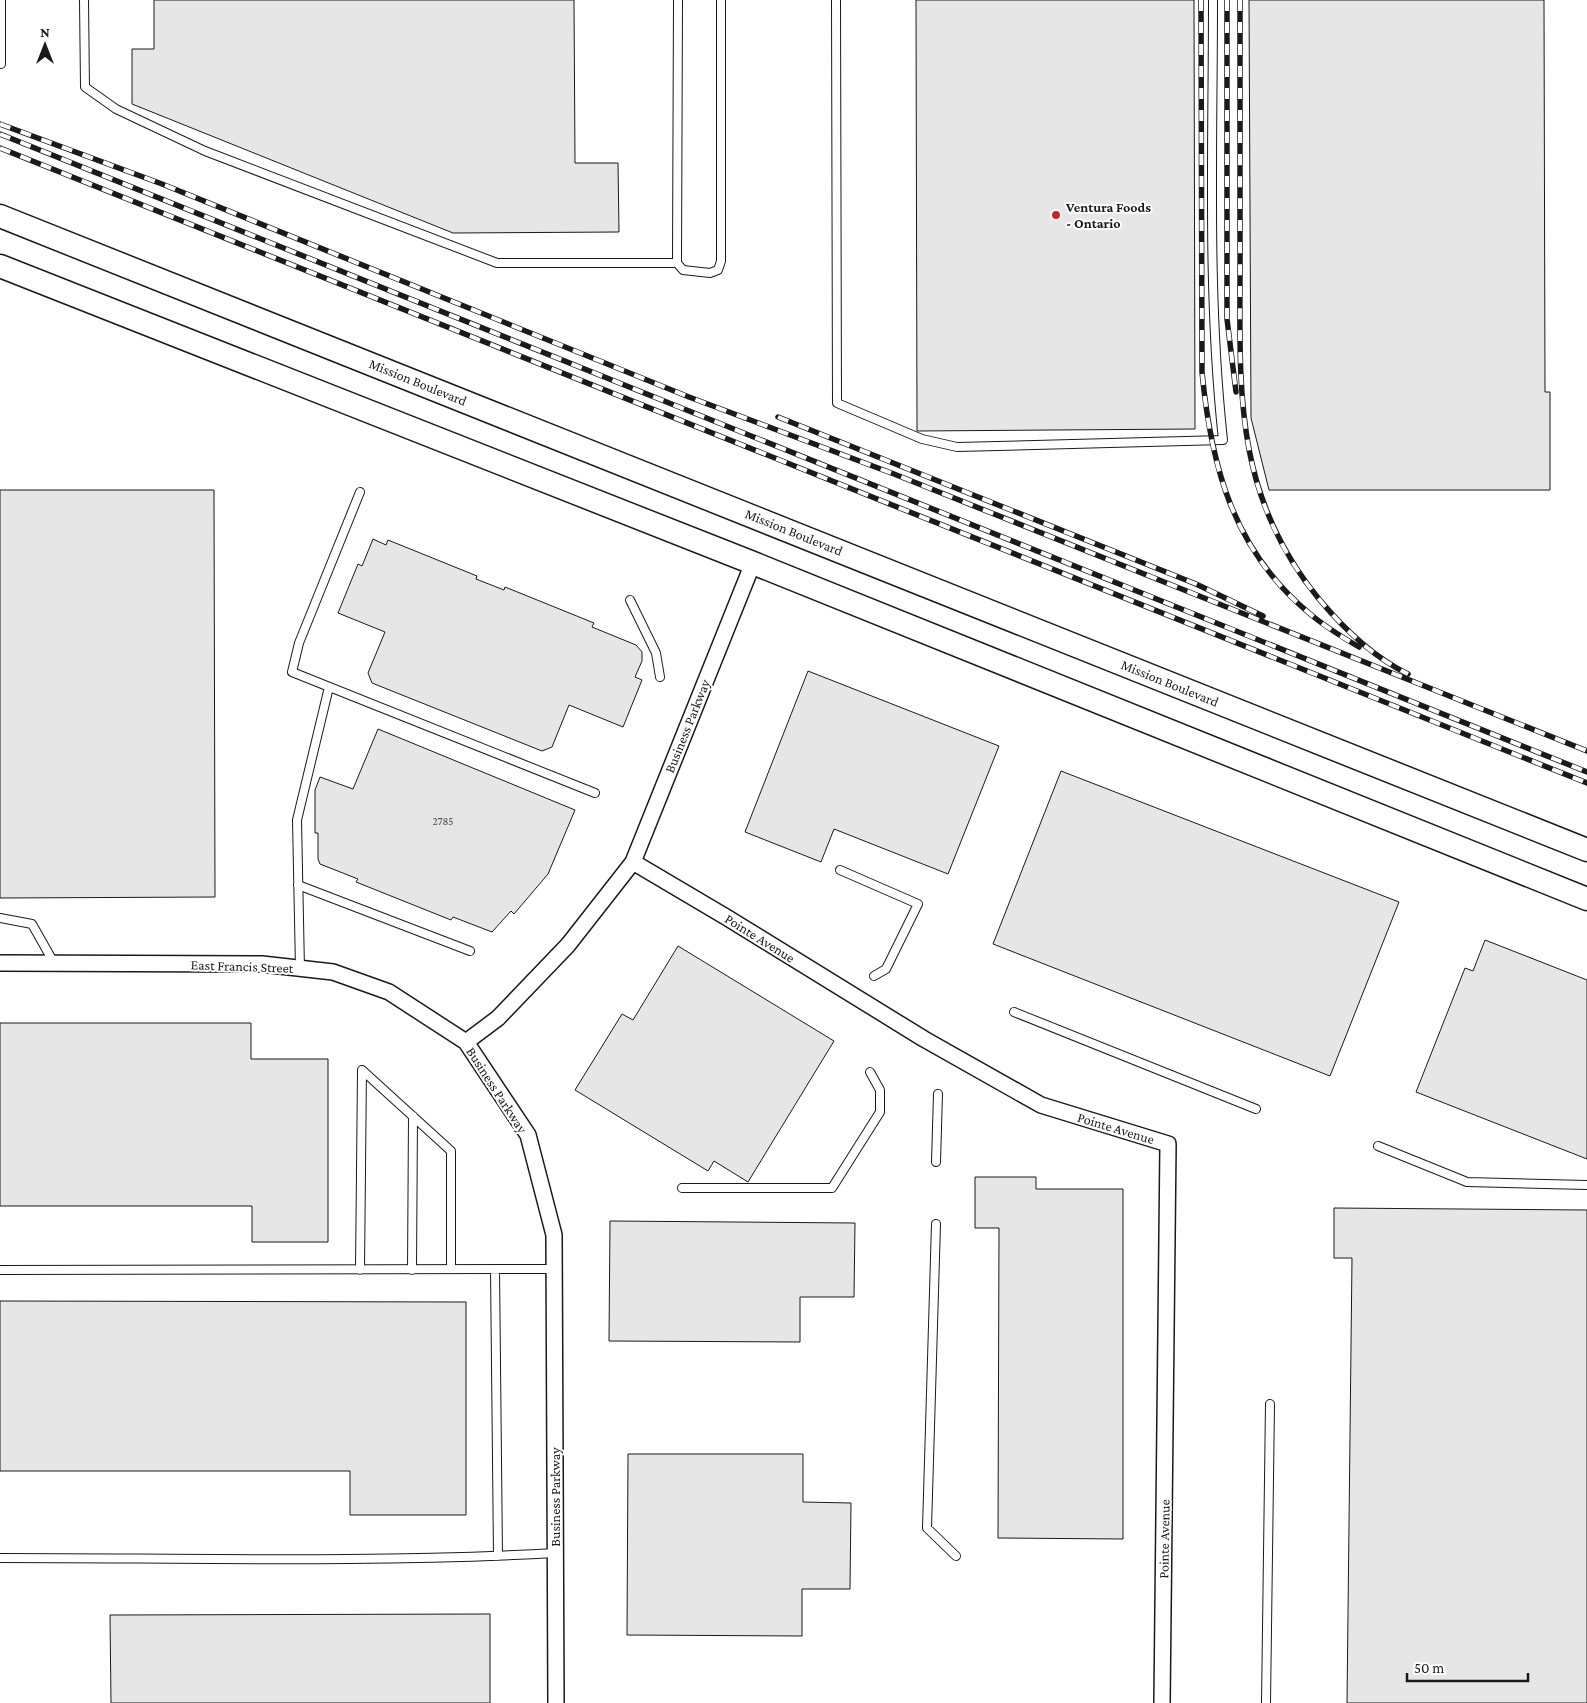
<svg xmlns="http://www.w3.org/2000/svg" width="1587" height="1703" font-family="'Crimson Pro',serif">
	<style>
		.building { fill: #e6e6e6; stroke: #1a1a1a }
		.lines { fill: none; stroke-linecap: round; stroke-linejoin: round }
		.service-casing { stroke: #1a1a1a; stroke-width: 10 }
		.minor-casing { stroke: #1a1a1a; stroke-width: 18 }
		.primary-casing { stroke: #1a1a1a; stroke-width: 25 }
		.service { stroke: #fff; stroke-width: 8 }
		.minor { stroke: #fff; stroke-width: 15 }
		.primary { stroke: #fff; stroke-width: 22 }
		.rail-casing { stroke: #1a1a1a; stroke-width: 5.5 }
		.rail { stroke: #fff; stroke-width: 4; stroke-dasharray: 11; stroke-linecap: butt }
		.poi-dot { fill: #c62828; stroke: #fff; stroke-width: 2 }
		.labels { text-anchor: middle; dominant-baseline: central; stroke-width: 4; stroke-linejoin: round; paint-order: stroke }
		.number-label { font-size: 11px; fill: #4d4d4d }
		.poi-label { font-size: 14px; font-weight: bold; fill: #1a1a1a; stroke: #fff; text-anchor: start }
		.street-label { font-size: 14px; fill: #1a1a1a; stroke: #fff }
	</style>
	<rect width="100%" height="100%" fill="#fff"/>
	<path class="building" d="M154,0H574L575,163H618L619,232L453,233L132,104V49H154Z
		M916,0H1194L1195,429L917,431Z
		M1249,0H1544L1545,392H1550V490H1269L1251,418Z
		M0,490H214L215,897L0,898Z
		M373,539L386,545L388,540L477,576L476,579L504,590L505,587L594,623L592,627L636,645L642,652V661L635,677L642,680L623,727L569,705L552,747L542,751L372,683L368,673L385,632L338,613L358,564L362,566Z
		M808,671L999,746L948,874L834,829L821,862L745,832Z
		M378,729L575,810L548,874L514,914L511,911L492,932L453,917L451,920L356,882L358,879L320,864L318,859V833H315V790L320,777L353,789Z
		M1061,771L1399,902L1330,1076L993,944Z
		M1485,940L1587,980V1159L1416,1092L1465,968L1473,971Z
		M678,946L834,1041L748,1182L714,1161L708,1171L575,1090L622,1014L633,1020Z
		M0,1023H251V1059H328V1242H252V1206H0Z
		M975,1177H1036V1189H1123V1539L998,1538L999,1228H975Z
		M1334,1208L1587,1210V1703H1347L1352,1258H1334Z
		M610,1221L855,1223L854,1297H800V1342L609,1341Z
		M0,1301L466,1302V1515H350V1471H0Z
		M628,1454H803V1502L851,1503L850,1589H802V1636L627,1635Z
		M490,1614V1703H111L110,1615Z"/>
	<g class="lines">
		<g class="service-casing">
			<path id="service" d="M1,0V64
				M84,0L85,87L116,109L205,151L497,263H677
				M678,0L677,263L683,270L710,273L718,270L721,261V0
				M836,0L837,403L922,439L957,447L1223,440C1207,294 1213,146 1213,0
				M360,492L299,643L292,672L595,793
				M630,600L656,653L660,677
				M840,870L918,904L886,969L874,976
				M298,885L470,951
				M0,918L32,924L54,963
				M300,969L297,820L329,687
				M1014,1012L1256,1109
				M1378,1146L1467,1182L1587,1185
				M936,1162L938,1094
				M682,1188H832L880,1112V1090L870,1072
				M936,1224L927,1528L956,1556
				M495,1269L498,1556
				M0,1270L554,1269
				M360,1270L362,1070L451,1151V1269
				M412,1270L413,1116
				M0,1558C185,1558 371,1563 555,1553
				M1266,1703L1270,1404"/>
		</g>
		<g class="minor-casing">
			<path id="minor" d="M633,862L726,917L924,1039L1041,1105L1168,1144L1162,1703
				M0,963L262,964L333,972L389,992L466,1042
				M556,1703L554,1235L528,1135L466,1042L498,1018L568,945L633,862L753,563"/>
		</g>
		<g class="primary-casing">
			<path id="primary" d="M0,216L1587,850
				M0,266L753,563L1587,899"/>
		</g>
		<use href="#service" class="service"/>
		<use href="#minor" class="minor"/>
		<use href="#primary" class="primary"/>
		<g class="rail-casing">
			<path id="rail" d="M1201,0L1202,372C1211,466 1233,550 1309,613C1324,626 1342,637 1359,647
				M1227,0V319L1236,392
				M1240,0C1240,81 1240,162 1240,242C1241,377 1228,488 1319,599C1344,629 1373,657 1408,674
				M0,124L162,184L689,397L894,474L1587,751
				M0,134L1587,772
				M0,148L1587,783
				M778,417L1196,584L1263,616"/>
		</g>
		<use href="#rail" class="rail"/>
	</g>
	<circle class="poi-dot" cx="1056" cy="215" r="5"/>
	<g class="labels">
		<g class="number-label">
			<text x="443" y="821">2785</text>
		</g>
		<g class="poi-label">
			<text x="1066" y="207">Ventura Foods<tspan x="1066" dy="16">- Ontario</tspan></text>
		</g>
		<g class="street-label">
			<text transform="translate(418 382) rotate(22)">Mission Boulevard</text>
			<text transform="translate(794 532) rotate(22)">Mission Boulevard</text>
			<text transform="translate(1170 683) rotate(22)">Mission Boulevard</text>
			<text transform="translate(687 726) rotate(-68)">Business Parkway</text>
			<text transform="translate(760 938) rotate(32)">Pointe Avenue</text>
			<text transform="translate(242 966) rotate(2)">East Francis Street</text>
			<text transform="translate(497 1090) rotate(57)">Business Parkway</text>
			<text transform="translate(1116 1128) rotate(17)">Pointe Avenue</text>
			<text transform="translate(555 1497) rotate(-90)">Business Parkway</text>
			<text transform="translate(1164 1539) rotate(-89)">Pointe Avenue</text>
		</g>
	</g>
	<g transform="translate(45 45)" stroke="#ffffff" stroke-width="4" paint-order="stroke">
	<path d="M0-4L9 19L0 12L-9 19Z" fill="#1a1a1a"/>
	<text y="-8" font-size="14" font-weight="bold" text-anchor="middle" fill="#1a1a1a">N</text>
	</g>
	<path d="M1407 1673v8h121v-8" fill="none" stroke="#1a1a1a" stroke-width="2.5"/>
	<text x="1414" y="1673" font-size="15" fill="#1a1a1a" stroke="#ffffff" stroke-width="4" paint-order="stroke">50 m</text>
</svg>
